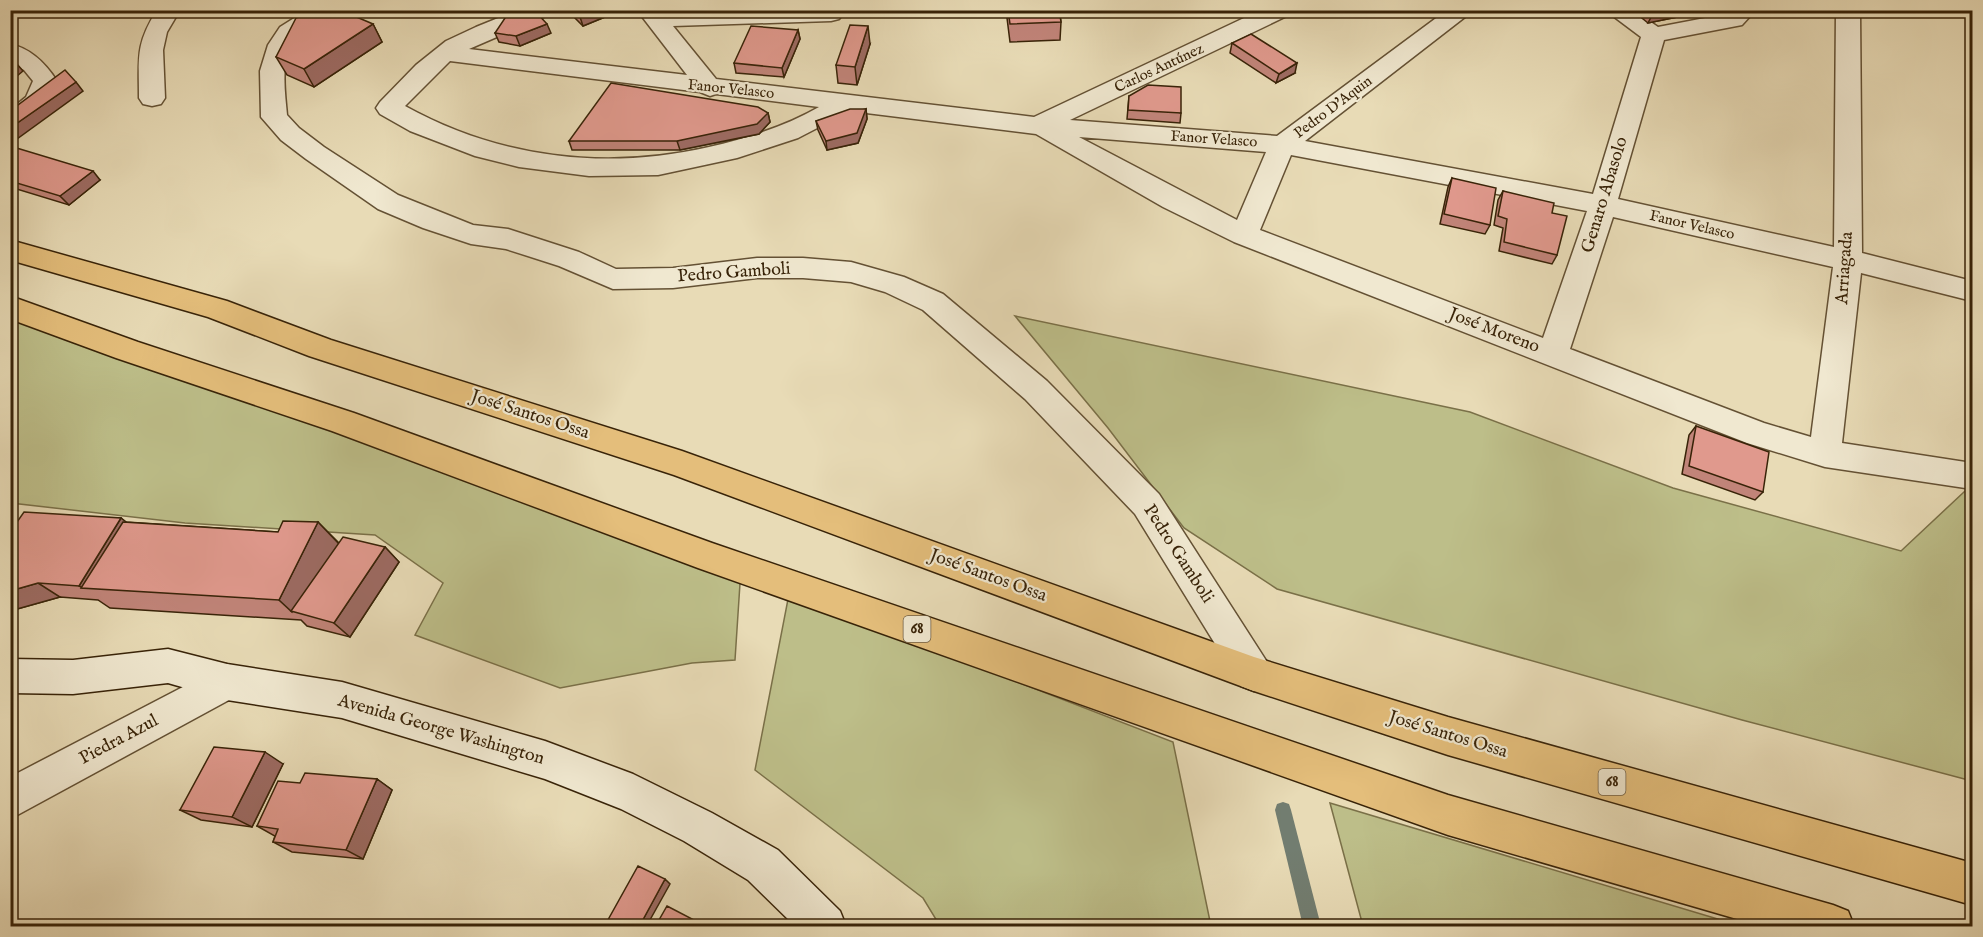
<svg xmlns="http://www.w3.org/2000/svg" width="1983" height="937" font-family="'IM FELL English',serif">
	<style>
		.green { fill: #bdbe89; stroke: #7a7048; stroke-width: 1.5 }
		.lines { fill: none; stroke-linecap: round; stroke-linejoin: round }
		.stream { fill: #727d70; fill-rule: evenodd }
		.minor-casing { stroke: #645134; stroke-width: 3 }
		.secondary-casing { stroke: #382308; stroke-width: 3 }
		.motorway-casing { stroke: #382308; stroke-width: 3 }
		.minor { fill: #f0e8d0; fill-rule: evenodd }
		.secondary { fill: #f0e8d0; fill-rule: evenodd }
		.motorway { fill: #e4be7b; fill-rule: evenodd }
		.wall { fill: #c18479; stroke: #382308; stroke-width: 1.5 }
		.shaded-wall { fill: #9d6b63; stroke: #382308; stroke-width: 1.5 }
		.building { fill: #e0998d; stroke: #382308; stroke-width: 1.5 }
		.labels { text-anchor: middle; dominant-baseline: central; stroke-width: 4.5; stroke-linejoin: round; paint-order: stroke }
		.far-street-label { font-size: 15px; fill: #382308; stroke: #f0e8d0 }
		.shield { fill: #f0e8d0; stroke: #6f5e44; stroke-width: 1.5 }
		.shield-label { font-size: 16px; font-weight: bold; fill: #382308 }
		.street-label { font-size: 18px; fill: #382308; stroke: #f0e8d0 }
	</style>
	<rect width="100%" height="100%" fill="#e8dbb6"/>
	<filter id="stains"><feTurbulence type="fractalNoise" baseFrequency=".00333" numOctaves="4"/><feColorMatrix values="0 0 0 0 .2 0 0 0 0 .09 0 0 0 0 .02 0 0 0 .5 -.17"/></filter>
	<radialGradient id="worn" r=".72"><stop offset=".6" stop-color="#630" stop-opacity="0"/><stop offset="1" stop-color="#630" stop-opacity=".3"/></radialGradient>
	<path class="green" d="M11,315L741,568L735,660L692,663L560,688L415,635L443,583L375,535L185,523L11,503Z
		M1015,316L1470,412L1673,488L1901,551L1965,491L1972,493V781L1742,720L1277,589L1184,528L1108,428Z
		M789,594L1173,742L1211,926H940L923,898L755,770Z
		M1330,803L1741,926H1363Z"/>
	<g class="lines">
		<path class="stream" d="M1283,802L1289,804L1291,810L1321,926H1303L1275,810L1277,804Z"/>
		<g class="minor-casing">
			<path id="minor" d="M157,10H180L167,32L163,50L165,98L161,104L152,106L143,104L139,98C139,58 135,45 157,10Z
				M307,10H335L332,15C321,22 305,28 297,38C279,57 285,91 287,115L299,128L324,147L398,195L473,225L508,229L579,252L616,269L673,268L757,258H803L851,262L904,277L943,294L1047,381L1159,494L1267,662L1273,674L1267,686L1254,691L1241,686L1135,514L1025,399L923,310L885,292L851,282L803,278H757L673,288L613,289L559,266L506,249L471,244L423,228L378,209L306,159L281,140L261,117L260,71L268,45L280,27Z
				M518,10H551L548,15L469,49L687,75L637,10H840L843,14L839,19L831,21L673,26L716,79L1034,117L1261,10H1292L1289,15L1070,120L1277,136L1447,10H1474L1305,141L1593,194L1641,37L1605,10H1633L1658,27L1726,14L1729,10H1752L1753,13L1742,25L1664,40L1618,199L1834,247L1836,10H1860L1862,253L1972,281V301L1861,273L1842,443L1972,463V489L1825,467L1747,443L1234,242L1163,207L1036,134L850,111L798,138L737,158L658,175L589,176L519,167L475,156L410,131L380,114L376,108L380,102L416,65L446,41L476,27ZM450,61L700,92L710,96L716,94L819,107C784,127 748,138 709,147C604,171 499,158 405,106ZM1079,137L1266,152L1237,220ZM1291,155L1587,211L1543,338L1260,230ZM1613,217L1833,267L1811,437L1764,423L1570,349Z
				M10,44C32,49 46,64 57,81C49,103 34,126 10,132V110L26,97L33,81L24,70L10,62Z
				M227,664L240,670L246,682L240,694L10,819V777Z"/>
		</g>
		<g class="secondary-casing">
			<path id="secondary" d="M168,649L227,664L342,682L545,741L633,774L712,813L778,850L840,911L846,926H795L748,880L684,841L621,809L545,779L342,718L227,700L168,683L73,694L10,693V659L73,660Z"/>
		</g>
		<g class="motorway-casing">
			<path id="motorway" d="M10,240L227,301L331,340L682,451L1254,657L1448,717L1972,863V905L1448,755L1254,691L674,475L309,356L208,317L10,260Z
				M10,296L138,342L354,413L712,543L1448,795L1833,905L1848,911L1854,926H1761L1448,835L698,568L332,431L116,358L10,319Z"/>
		</g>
		<use href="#minor" class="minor"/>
		<use href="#secondary" class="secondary"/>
		<use href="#motorway" class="motorway"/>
	</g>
	<path class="wall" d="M362,10H383L372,16Z
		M567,10H622L583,26Z
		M1006,10H1062V14H1060L1061,22L1060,40L1010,42Z
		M1632,10H1685L1682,16L1648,23Z
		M373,24L382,42L314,87L287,75L276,57Z
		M798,30L800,39L784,77L736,73L734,63Z
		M495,33H551L520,46L499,42Z
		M1232,43L1295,73L1276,83L1230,53Z
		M870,44L857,85L838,83L836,65Z
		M1129,96L1181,113L1180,123L1127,119Z
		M866,109L867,119L858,143L827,150L818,130L816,121Z
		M768,113L770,122L759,134L680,150H572L569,141Z
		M10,147L100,180L69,205L10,187Z
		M1452,178L1490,225L1485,234L1440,224L1448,187Z
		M1503,191L1552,213L1557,255L1552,264L1499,251L1503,228L1494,225L1498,200Z
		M1696,426L1763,492L1755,500L1682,474L1689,435Z
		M121,518L126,522L278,532L318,522L339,543L385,547L399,562L350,637L307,626L301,620L110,608L98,600L60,597L10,611V532Z
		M283,764L252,827L201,820L180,810Z
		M377,779L392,790L363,859L292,852L273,842L275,836L257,826L300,783Z"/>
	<path class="shaded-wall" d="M369,10H383L372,16Z
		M596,10H622L583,26L580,17Z
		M1655,10H1685L1682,16L1648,23Z
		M373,24L382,42L314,87L304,69Z
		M547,24L551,33L520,46L516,36Z
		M868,26L870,44L857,85L855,67Z
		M798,30L800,39L784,77L782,68Z
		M10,56L23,71L10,82Z
		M1297,63L1295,73L1276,83L1279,74Z
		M76,82L83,91L10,144V128Z
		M866,109L867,119L858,143L827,150L826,141Z
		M768,113L770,122L759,134L680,150L677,141Z
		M93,171L100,180L69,205L60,196Z
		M121,518L140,533L83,588L79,586Z
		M318,522L339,544L292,612L279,600Z
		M385,547L399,562L350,637L334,623Z
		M38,583L60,597L10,611V591Z
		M265,752L283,764L252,827L232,817Z
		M377,779L392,790L363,859L346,850Z
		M665,879L670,884L646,927H639Z
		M696,921L700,925L699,927H693Z"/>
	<path class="building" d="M314,10H340L373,24L304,69L276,57L296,18Z
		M518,10H534L547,24L516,36L495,33L507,15Z
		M573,10H596L580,17Z
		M1008,10H1059L1061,22L1010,24Z
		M850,25L868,26L855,67L836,65Z
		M751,26L798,30L782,68L734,63Z
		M1251,34L1297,63L1279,74L1232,43Z
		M65,70L76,82L10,128V111Z
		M611,83L758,107L768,113L757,124L677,141H569Z
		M1148,85L1181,87V113L1128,110L1129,96Z
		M850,109H866L857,133L826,141L816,121Z
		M10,146L93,171L60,196L10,181Z
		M1452,178L1496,188L1490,225L1444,214Z
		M1503,191L1554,203L1552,213L1567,216L1557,255L1504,242L1507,219L1498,216Z
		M1696,426L1769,452L1763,492L1689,466Z
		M24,512L121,518L79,586L38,583L10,591V532Z
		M283,521L318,522L279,600L81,588L123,522L278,532Z
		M343,537L385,547L334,623L291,611Z
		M214,747L265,752L232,817L180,810Z
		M305,773L377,779L346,850L273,842L278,829L257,826L278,781L300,783Z
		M638,866L665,879L639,927H604Z
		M667,906L696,921L693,927H655Z
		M95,923L123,927H94Z"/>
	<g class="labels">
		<g class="far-street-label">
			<text transform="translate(1159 68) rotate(-25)">Carlos Antúnez</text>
			<text transform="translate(731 89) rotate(6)">Fanor Velasco</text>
			<text transform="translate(1333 107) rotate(-37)">Pedro D'Aquin</text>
			<text transform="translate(1214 139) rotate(4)">Fanor Velasco</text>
			<text transform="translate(1692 225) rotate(13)">Fanor Velasco</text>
		</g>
		<g class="shield">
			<rect x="903.5" y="616" width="27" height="26" rx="4.5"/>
			<rect x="1598.5" y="769" width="27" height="26" rx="4.5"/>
		</g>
		<g class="shield-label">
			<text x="917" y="629">68</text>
			<text x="1612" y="782">68</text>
		</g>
		<g class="street-label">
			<text transform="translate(1605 195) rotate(-73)">Genaro Abasolo</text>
			<text transform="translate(1845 268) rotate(-86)">Arriagada</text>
			<text transform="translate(734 273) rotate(-4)">Pedro Gamboli</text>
			<text transform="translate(1494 331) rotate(21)">José Moreno</text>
			<text transform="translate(530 415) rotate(18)">José Santos Ossa</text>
			<text transform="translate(1178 554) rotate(57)">Pedro Gamboli</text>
			<text transform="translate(988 576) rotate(20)">José Santos Ossa</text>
			<text transform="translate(441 730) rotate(16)">Avenida George Washington</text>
			<text transform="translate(1448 735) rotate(17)">José Santos Ossa</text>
			<text transform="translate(119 740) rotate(-28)">Piedra Azul</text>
		</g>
	</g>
	<rect width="1983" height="937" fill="none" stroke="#e8dbb6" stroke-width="36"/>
	<rect x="12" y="12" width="1959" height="913" fill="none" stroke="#382308" stroke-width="3"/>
	<rect x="18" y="18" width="1947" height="901" fill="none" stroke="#382308" stroke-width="1.5"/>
	<rect width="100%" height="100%" filter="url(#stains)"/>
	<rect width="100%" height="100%" fill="url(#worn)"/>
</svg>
